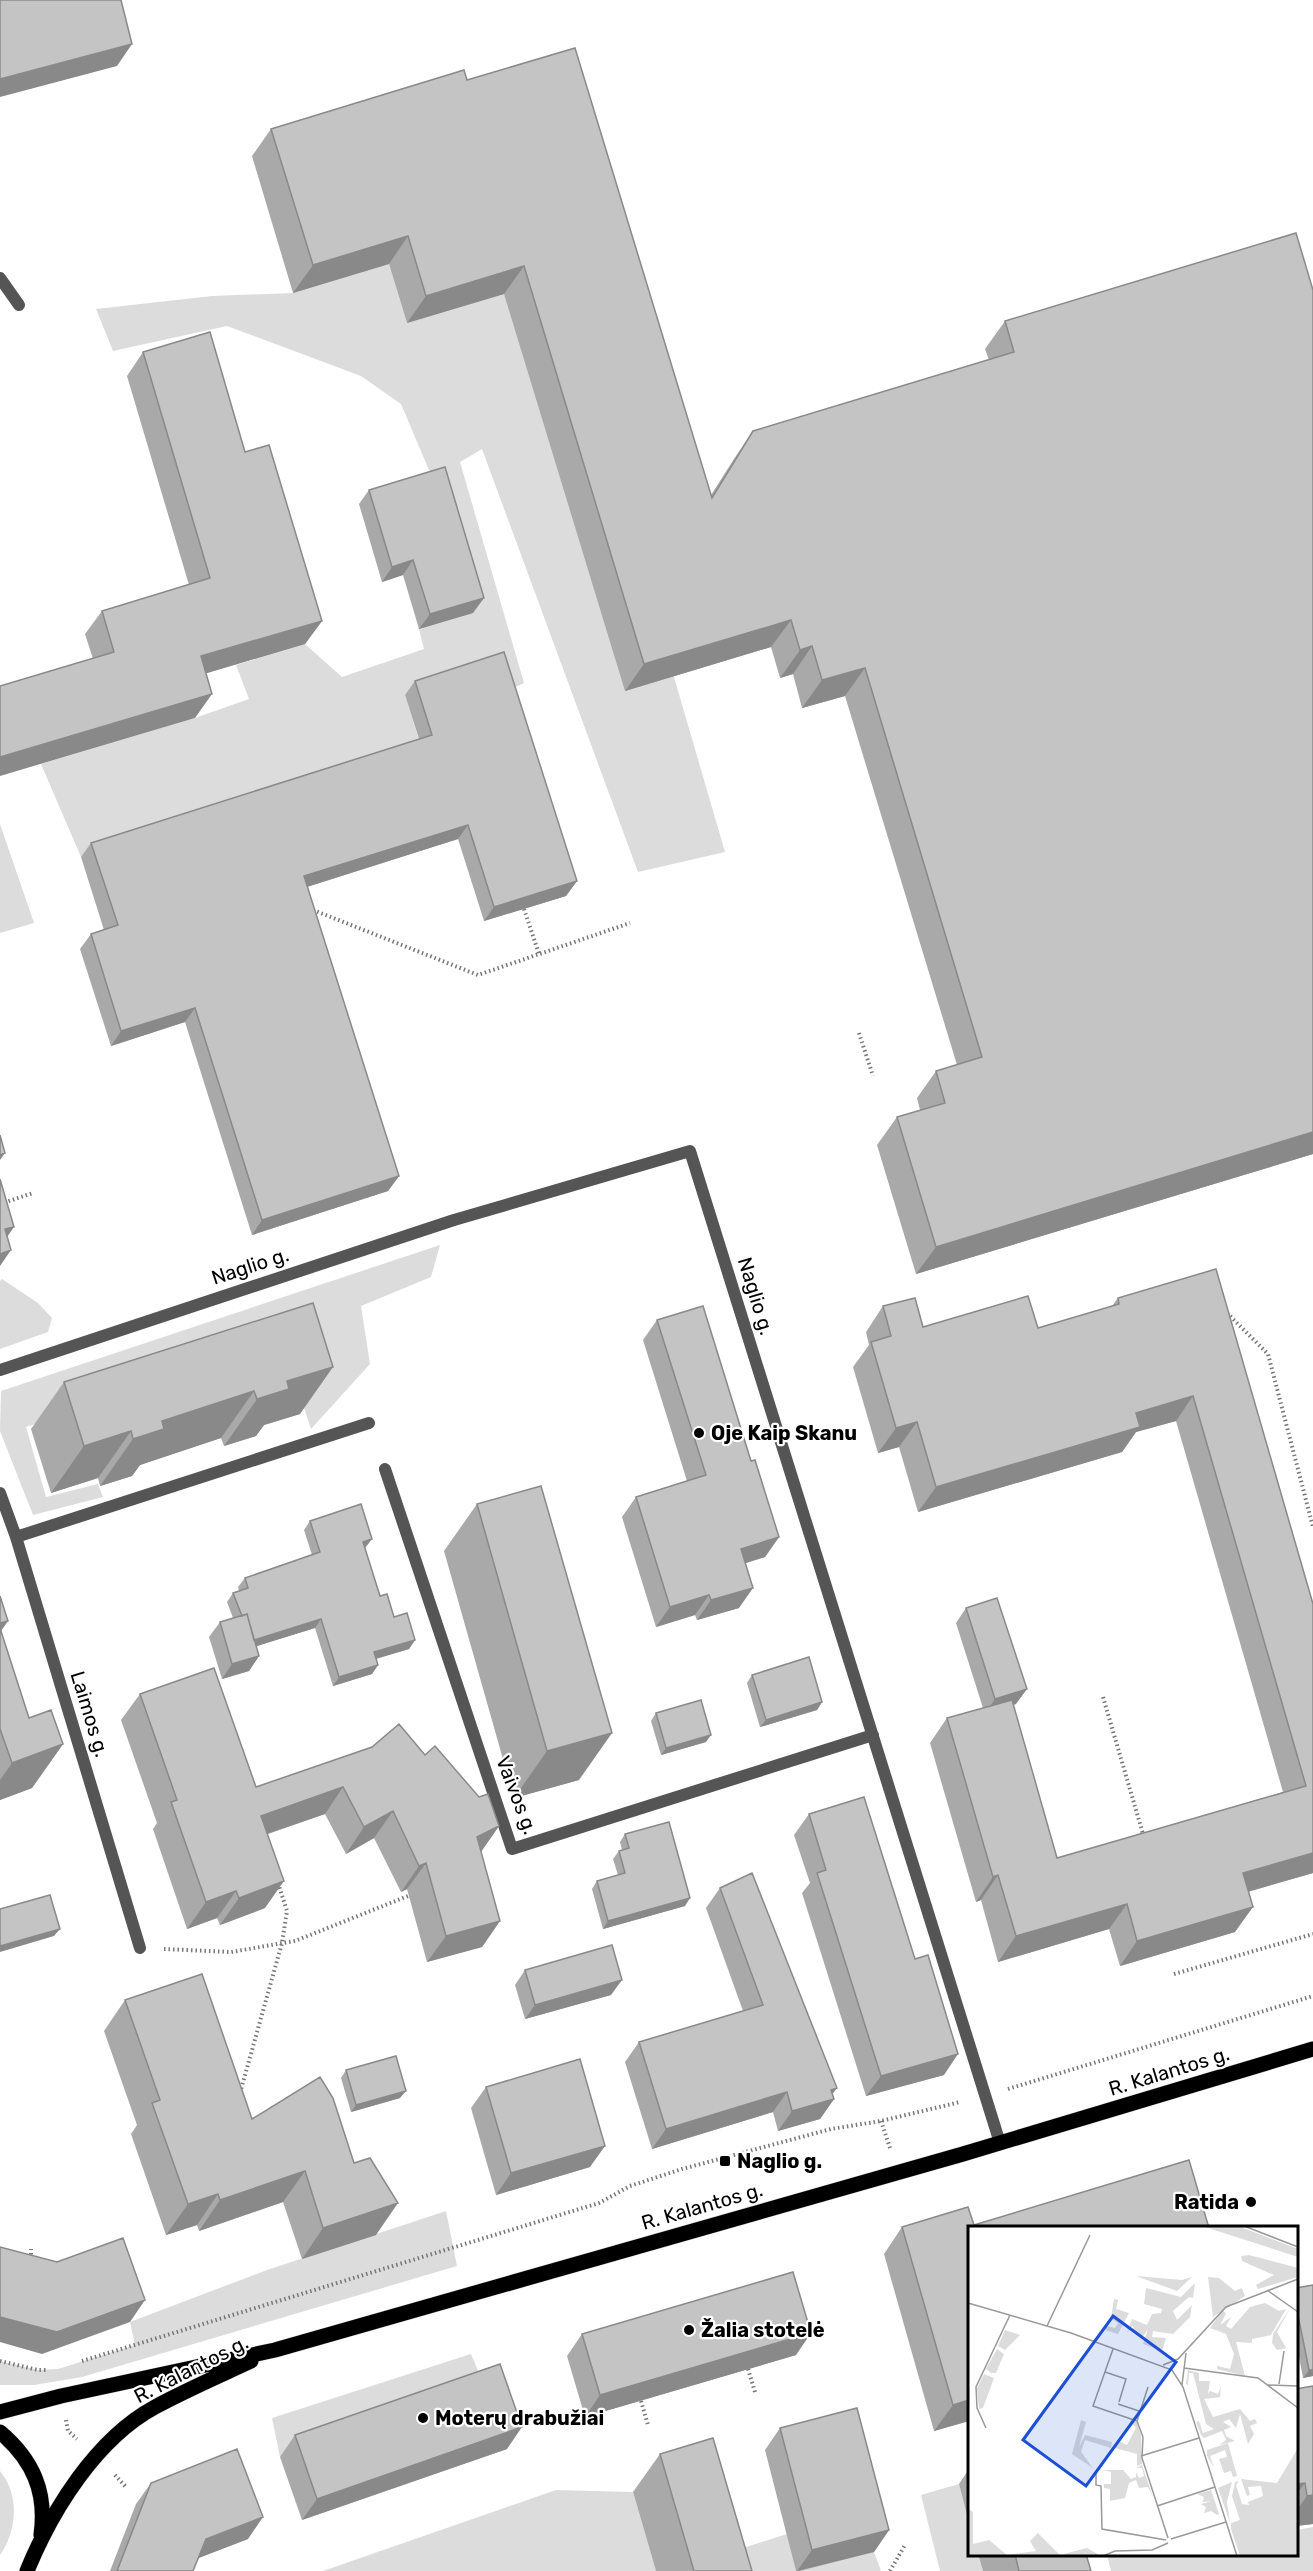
<svg xmlns="http://www.w3.org/2000/svg" width="1313" height="2571" font-family="Rubik,sans-serif">
	<style>
		.green { fill: #dcdcdc }
		.lines { fill: none; stroke-linecap: round; stroke-linejoin: round }
		.primary-casing { stroke: #dbdbdb; stroke-width: 16 }
		.path { stroke: #777; stroke-width: 4; stroke-dasharray: 1.5 3; stroke-linecap: butt }
		.minor { stroke: #555; stroke-width: 12 }
		.primary { stroke: #000; stroke-width: 15 }
		.wall { fill: #a9a9a9 }
		.shaded-wall { fill: #898989 }
		.building { fill: #c4c4c4; stroke: #898989; stroke-width: 1.5 }
		.poi-dot { fill: #000; stroke: #fff; stroke-width: 2 }
		.labels { text-anchor: middle; dominant-baseline: central; stroke-width: 4.5; stroke-linejoin: round; paint-order: stroke }
		.street-label { font-size: 20px; fill: #000; stroke: #fff }
		.poi-label { font-size: 20px; font-weight: bold; fill: #000; stroke: #fff; text-anchor: start }
		.inset-road { fill: none; stroke: #999; stroke-width: 1.5 }
		.view { fill: #1d4ed8; fill-opacity: 0.15; stroke: #1d4ed8; stroke-width: 3 }
		.inset-edge { fill: none; stroke: #000; stroke-width: 3 }
	</style>
	<rect width="100%" height="100%" fill="#fff"/>
	<path class="green" d="M389,264L407,323L504,294L674,677L725,852L638,872L482,449L460,462L524,683L502,693L405,695L422,750L81,857L41,764L195,718L249,699L236,665L305,644L342,677L424,649L419,629L473,613L434,482L401,404L361,376L227,326L113,351L96,309L212,296L293,293Z
		M0,824L34,923L0,933Z
		M440,1245L431,1277L361,1306L370,1364L311,1429L282,1341L26,1427L46,1497L98,1484L103,1497L33,1515L0,1431L1,1391Z
		M2,1279L38,1303L52,1318L48,1332L0,1349V1281Z
		M446,2211L457,2266L82,2377L34,2385H0V2361L38,2370L58,2369L135,2345L130,2322L267,2270Z
		M471,2354L484,2385L280,2457L272,2418Z
		M0,2471C20,2495 17,2531 0,2555Z
		M959,2484L969,2523L970,2554L978,2555L983,2571H940L921,2495Z
		M556,2490L633,2492L656,2571H323Z
		M1313,2527V2571H1111L1107,2555L1296,2554L1297,2530Z
		M787,2534L796,2571H715L711,2558Z
		M874,2552L881,2571H800Z"/>
	<g class="lines">
		<g class="primary-casing">
			<path id="primary" d="M0,2412L61,2396L275,2350L963,2154L1313,2049
				M0,2432C33,2460 47,2492 41,2535
				M27,2571C52,2510 96,2439 155,2407C186,2390 219,2376 251,2361"/>
		</g>
		<path class="path" d="M524,909L539,954
			M313,910L478,975L630,923
			M859,1033L873,1076
			M0,1204L33,1193
			M1227,1313L1268,1354L1313,1527
			M1103,1697L1143,1834
			M164,1949L231,1952L295,1941L413,1894
			M1174,1974L1313,1934
			M1008,2089L1313,1996
			M240,2093L282,1943L287,1911L278,1883
			M881,2121L890,2148
			M31,2259V2249
			M0,2361L38,2370H46
			M82,2361L599,2203L630,2186L682,2169L831,2129L881,2121L960,2102
			M748,2369L755,2392
			M641,2401L648,2425
			M66,2420L68,2431L77,2439
			M115,2475L126,2487
			M890,2571L905,2545"/>
		<path class="minor" d="M0,278L19,305
			M0,1370L454,1220L690,1151L1000,2143
			M385,1469L512,1849L873,1735
			M0,1493L16,1537L140,1948
			M16,1537L369,1423"/>
		<use href="#primary" class="primary"/>
	</g>
	<path class="wall" d="M467,80L711,495L734,459L753,431L989,360L985,349L1005,321L1313,290V1154L916,1274L877,1145L897,1117L920,1110L917,1098L936,1071L957,1065L845,696L802,708L793,674L780,678L771,647L625,691L504,294L407,323L389,264L293,293L252,156L271,129Z
		M143,352L245,452L322,621L305,644L206,673L195,718L93,659L85,634L102,611L189,585L127,376Z
		M369,490L473,613L419,629L403,575L382,582L359,504Z
		M415,681L577,881L566,896L484,921L458,839L307,887L399,1176L388,1191L252,1235L185,1022L111,1046L80,949L91,934L104,930L81,857L91,843L419,739L405,695Z
		M1216,1269L1313,1604V1873L1248,1892L1235,1932L1120,1966L1109,1929L998,1962L981,1900L976,1902L930,1743L947,1718L983,1708L956,1623L966,1608L1016,1704L1013,1705L1057,1858L1283,1792L1176,1421L1136,1432L1122,1452L918,1512L899,1447L878,1453L853,1367L869,1345L866,1332L883,1306L923,1327L1038,1328L1112,1306L1118,1298Z
		M313,1303L300,1414L264,1425L256,1436L224,1446L221,1438L140,1465L132,1476L100,1486L98,1478L51,1493L31,1429L64,1382Z
		M657,1320L751,1461L779,1537L765,1557L746,1563L739,1608L697,1620L695,1615L656,1627L622,1517L636,1497L687,1481L643,1340Z
		M477,1504L579,1780L514,1798L444,1551Z
		M310,1521L365,1548L380,1596L394,1617L415,1640L409,1649L376,1659L378,1665L372,1674L333,1686L315,1628L256,1646L259,1656L249,1671L222,1679L209,1637L220,1622L233,1618L227,1602L233,1593L239,1591L238,1587L245,1578L312,1555L304,1530Z
		M0,1596L8,1621L1,1631L29,1718L63,1744L32,1788L0,1800Z
		M752,1675L822,1702L817,1710L760,1727L747,1683Z
		M140,1694L256,1787L425,1755L499,1826L481,1852L500,1921L482,1947L427,1962L407,1889L401,1892L374,1838L346,1854L325,1814L268,1834L265,1908L220,1925L217,1918L187,1929L153,1829L157,1823L121,1720Z
		M656,1713L706,1742L661,1755L651,1721Z
		M809,1814L944,2075L866,2096L802,1893L810,1883L794,1835Z
		M625,1834L685,1906L603,1929L592,1889L597,1881L618,1875L613,1859L619,1851L622,1850L620,1842Z
		M720,1888L832,2094L834,2099L820,2119L778,2131L773,2112L652,2149L625,2062L639,2042L743,2011L706,1908Z
		M525,1970L611,1995L525,2019L515,1985Z
		M125,2000L252,2119L376,2235L302,2259L283,2202L199,2231L197,2225L166,2235L131,2134L137,2125L104,2031Z
		M346,2070L400,2098L351,2112L341,2078Z
		M486,2087L590,2167L496,2195L471,2108Z
		M902,2227L969,2228V2421L934,2431L884,2254Z
		M1296,2288L1313,2376L1303,2378L1296,2341Z
		M582,2334L796,2355L585,2417L567,2356Z
		M1296,2389L1313,2524L1296,2526Z
		M780,2428L889,2530L874,2552L800,2571H796L765,2450Z
		M295,2435L507,2449L302,2520L280,2457Z
		M660,2454L752,2571H656L633,2492Z
		M969,2469V2523L959,2484Z
		M151,2483L248,2539L198,2558L193,2571H110L136,2504Z
		M978,2554H1086L1091,2571H983Z"/>
	<path class="shaded-wall" d="M132,44L117,66L0,97V79Z
		M408,236L389,264L293,293L313,265Z
		M524,266L504,294L407,323L426,296Z
		M413,560L403,575L382,582L392,567Z
		M484,598L473,613L419,629L430,614Z
		M791,620L771,647L625,691L644,664Z
		M322,621L305,644L184,680L201,656Z
		M812,646L793,674L780,678L800,650Z
		M865,668L845,696L802,708L822,680Z
		M212,694L195,718L0,776V757Z
		M468,825L458,839L294,891L304,876Z
		M577,881L566,896L484,921L494,907Z
		M195,1008L185,1022L111,1046L121,1031Z
		M1313,1132V1154L916,1274L936,1247Z
		M5,1153L0,1160V1155Z
		M399,1176L388,1191L252,1235L262,1220Z
		M14,1227L0,1247L5,1229Z
		M11,1250L0,1266V1254Z
		M333,1367L300,1414L264,1425L256,1436L224,1446L257,1399L287,1381Z
		M254,1391L221,1438L140,1465L132,1476L100,1486L133,1439L162,1421Z
		M1193,1396L1176,1421L1136,1432L1122,1452L918,1512L936,1487L1136,1413Z
		M917,1422L899,1447L878,1453L896,1428Z
		M131,1431L98,1478L51,1493L84,1446Z
		M779,1537L765,1557L727,1569L741,1549Z
		M372,1539L365,1548L363,1542Z
		M753,1588L739,1608L697,1620L711,1600Z
		M709,1595L695,1615L656,1627L670,1607Z
		M321,1619L315,1628L244,1650L251,1641Z
		M8,1621L0,1632V1623Z
		M415,1640L409,1649L368,1661L374,1652Z
		M259,1656L249,1671L222,1679L232,1664Z
		M378,1665L372,1674L333,1686L339,1677Z
		M1027,1689L1016,1704L985,1714L995,1699Z
		M822,1702L817,1710L760,1727L766,1720Z
		M612,1733L579,1780L514,1798L547,1751Z
		M711,1735L706,1742L661,1755L666,1748Z
		M63,1744L32,1788L0,1800V1780L12,1763Z
		M343,1787L325,1814L243,1842L261,1816Z
		M393,1811L374,1838L346,1854L364,1827Z
		M499,1826L480,1853L477,1837Z
		M1313,1853V1873L1225,1898L1243,1873Z
		M426,1863L407,1889L401,1892L419,1866Z
		M998,1875L981,1900L976,1902L993,1877Z
		M284,1881L265,1908L220,1925L239,1898Z
		M236,1891L217,1918L187,1929L206,1902Z
		M690,1898L685,1906L603,1929L608,1921Z
		M1127,1904L1109,1929L998,1962L1016,1936Z
		M1253,1907L1235,1932L1120,1966L1137,1941Z
		M500,1921L482,1947L427,1962L446,1936Z
		M60,1929L54,1936L0,1952V1946Z
		M622,1980L611,1995L525,2019L535,2005Z
		M958,2054L944,2075L866,2096L881,2076Z
		M837,2088L828,2100L834,2099L820,2119L778,2131L792,2111L831,2090Z
		M406,2091L400,2098L351,2112L356,2105Z
		M787,2092L773,2112L652,2149L666,2129Z
		M605,2146L590,2167L496,2195L511,2173Z
		M305,2171L283,2202L199,2231L220,2200Z
		M218,2194L197,2225L166,2235L188,2204Z
		M398,2203L376,2235L302,2259L323,2228Z
		M145,2300L130,2322L42,2354L0,2342V2317Z
		M811,2333L796,2355L585,2417L600,2395Z
		M1309,2370H1313V2376L1303,2378Z
		M969,2400V2421L934,2431L953,2405Z
		M522,2427L507,2449L302,2520L317,2499Z
		M1305,2483L1296,2495V2484Z
		M1313,2495V2524L1296,2526V2511L1307,2496Z
		M263,2517L248,2539L191,2561L206,2539Z
		M889,2530L874,2552L797,2571L812,2550Z"/>
	<path class="building" d="M0,0H121L132,44L0,79Z
		M575,48L712,498L753,431L1014,352L1005,321L1296,233L1313,290V1132L936,1247L897,1117L945,1103L936,1071L982,1057L865,668L822,680L812,646L800,650L791,620L644,664L524,266L426,296L408,236L313,265L271,129L464,70L467,80Z
		M210,332L245,452L269,445L322,621L201,656L212,694L0,757V686L114,652L102,611L210,578L143,352Z
		M445,467L484,598L430,614L413,560L392,567L369,490Z
		M504,652L577,881L494,907L468,825L304,876L399,1176L262,1220L195,1008L121,1031L91,934L118,925L91,843L432,735L415,681Z
		M0,1135L5,1153L0,1155Z
		M0,1179L14,1227L5,1229L11,1250L0,1254Z
		M1216,1269L1313,1604V1853L1243,1873L1253,1907L1137,1941L1127,1904L1016,1936L998,1875L993,1877L947,1718L1012,1700L1057,1858L1306,1786L1193,1396L1136,1413L1140,1427L936,1487L917,1422L896,1428L871,1342L891,1336L883,1306L915,1298L923,1327L1028,1296L1038,1328L1119,1304L1118,1298Z
		M313,1303L333,1367L287,1381L289,1389L257,1399L254,1391L162,1421L164,1429L133,1439L131,1431L84,1446L64,1382Z
		M703,1306L751,1461L755,1460L779,1537L741,1549L753,1588L711,1600L709,1595L670,1607L636,1497L706,1475L657,1320Z
		M541,1486L612,1733L547,1751L477,1504Z
		M361,1504L372,1539L363,1542L380,1596L387,1594L394,1617L407,1613L415,1640L374,1652L378,1665L339,1677L321,1619L254,1640L247,1614L242,1616L233,1593L248,1588L245,1578L320,1552L310,1521Z
		M0,1596L8,1621L0,1623Z
		M997,1598L1027,1689L995,1699L966,1608Z
		M247,1614L259,1656L232,1664L220,1622Z
		M0,1628L29,1718L51,1710L63,1744L12,1763L0,1729Z
		M809,1657L822,1702L766,1720L752,1675Z
		M214,1668L256,1787L372,1747L399,1724L425,1755L435,1746L479,1797L488,1794L499,1826L477,1837L500,1921L446,1936L426,1863L419,1866L393,1811L364,1827L343,1787L261,1816L284,1881L239,1898L236,1891L206,1902L171,1802L177,1800L140,1694Z
		M701,1700L711,1735L666,1748L656,1713Z
		M864,1797L915,1959L928,1955L958,2054L881,2076L817,1873L826,1870L809,1814Z
		M669,1822L690,1898L608,1921L597,1881L625,1873L619,1851L629,1848L625,1834Z
		M752,1873L837,2088L831,2090L834,2099L792,2111L787,2092L666,2129L639,2042L763,2005L720,1888Z
		M50,1895L60,1929L0,1946V1909Z
		M612,1945L622,1980L535,2005L525,1970Z
		M202,1974L252,2119L320,2077L333,2098L354,2163L370,2158L398,2203L323,2228L305,2171L220,2200L218,2194L188,2204L152,2103L160,2100L125,2000Z
		M396,2056L406,2091L356,2105L346,2070Z
		M580,2059L605,2146L511,2173L486,2087Z
		M1189,2160L1209,2228H969V2400L953,2405L902,2227L968,2207L974,2225Z
		M123,2238L145,2300L57,2332L0,2317V2247L57,2262Z
		M793,2272L811,2333L600,2395L582,2334Z
		M1313,2285V2370H1309L1296,2305V2288Z
		M500,2364L522,2427L317,2499L295,2435Z
		M1313,2386V2495L1307,2496L1305,2483L1296,2484V2389Z
		M857,2408L889,2530L812,2550L780,2428Z
		M713,2438L752,2571H694L660,2454Z
		M237,2449L263,2517L206,2539L193,2571H117L151,2483Z
		M1015,2554H1086L1091,2571H1019Z"/>
	<g class="poi-dot">
		<circle cx="699" cy="1433" r="6"/>
		<rect x="719" y="2155" width="12" height="12" rx="3"/>
		<circle cx="1251" cy="2202" r="6"/>
		<circle cx="689" cy="2330" r="6"/>
		<circle cx="423" cy="2418" r="6"/>
	</g>
	<g class="labels">
		<g class="street-label">
			<text transform="translate(250 1266) rotate(-18)">Naglio g.</text>
			<text transform="translate(756 1296) rotate(73)">Naglio g.</text>
			<text transform="translate(90 1714) rotate(73)">Laimos g.</text>
			<text transform="translate(517 1795) rotate(69)">Vaivos g.</text>
			<text transform="translate(1169 2071) rotate(-17)">R. Kalantos g.</text>
			<text transform="translate(702 2206) rotate(-16)">R. Kalantos g.</text>
			<text transform="translate(191 2369) rotate(-27)">R. Kalantos g.</text>
		</g>
		<g class="poi-label">
			<text x="711" y="1433">Oje Kaip Skanu</text>
			<text x="737" y="2161">Naglio g.</text>
			<text x="1239" y="2202" text-anchor="end">Ratida</text>
			<text x="701" y="2330">Žalia stotelė</text>
			<text x="435" y="2418">Moterų drabužiai</text>
		</g>
	</g>
	<g transform="translate(968 2226)">
		<rect width="330" height="330" fill="#fff"/>
		<path d="M234,0H270L330,23V31ZM281,29L330,42V51L290,63L288,59L306,49L274,35L273,30ZM168,50L214,54L224,51L209,65ZM240,51L251,52L267,65L274,62L277,70L245,91ZM227,57L225,72L221,71L205,85L209,94L224,79L222,91L205,108L185,105L184,111L198,112L194,125L175,118L180,103L174,112L166,107L165,99L159,107L164,93L179,99L184,88L193,87L194,83L176,78L178,62L213,71ZM146,73L150,74L148,83L161,87L150,108L137,104L139,100L147,102L150,97L143,92ZM297,77L311,85L318,83L303,109L284,113V117L268,116L277,150L249,143V140L262,143L266,128L258,108L242,102L255,84L258,88L252,99L263,91L258,100L263,103L282,81ZM322,82L309,106L318,122L309,124L304,117L305,108ZM37,104L52,109L37,124L30,120ZM29,123L36,128L28,147H23L18,143ZM220,144L231,147V155H242L240,168L242,165L250,168L253,160L252,171L236,173L245,191L272,183L282,195L287,193L289,197L282,200L286,208L280,218L272,188L268,202L261,193L255,196L263,201L256,204L258,210L267,215L251,219L258,214L254,205L236,212L233,209L228,196L231,195L235,207L246,203L238,198L225,147H221L220,159L224,161L218,158ZM16,148L26,152L15,182L11,183L9,162ZM113,194L118,196L111,221L117,209L144,216L143,222L117,214L113,226L125,242L104,228ZM162,195L169,196L173,209L174,238L169,240V228L147,222L149,214L159,219L168,202ZM260,217L269,250L265,251L263,245L256,247L251,233L259,231L257,224L242,230L246,242L239,230V224ZM330,222V330H272L263,303V297L272,294L264,270L267,256L271,255L268,259L274,278L281,279L280,276L295,270L293,260L280,261L282,269L279,270L273,253L309,257ZM174,239L185,271L180,261L171,262L168,254L161,257L157,272L142,275V263L136,262V258H143V246L135,244H155L163,253L168,251V246L171,252L176,250L174,242H168ZM264,256L259,276L262,297L250,262ZM243,264L251,288L249,289L243,285L236,287L238,281L233,278L244,275L235,276L236,271L229,268ZM0,283L5,286V318L21,314L39,329L68,325L62,315L70,307L92,329L119,322L133,330H0Z" fill="#dcdcdc"/>
		<path class="inset-road" d="M276,0L330,21M299,64L330,86M0,77L103,107L204,144L215,161L269,330M79,100L122,9M145,123L125,180L169,195M195,139L210,133L258,81L330,53M216,142L290,152L330,182M137,146L158,153L151,176M311,158L316,125M214,159L218,127M300,159L330,160M150,178L171,185M169,195L175,211L174,232L200,312M169,195L180,161M18,202L9,182L8,161L42,89M173,230L231,212M128,245V259L133,260L134,303L198,314M189,280L247,261M203,313L258,296M135,330L147,325L184,324L200,317"/>
		<path class="view" d="M145,90L208,136L118,260L55,214Z"/>
		<rect width="330" height="330" class="inset-edge"/>
	</g>
</svg>
